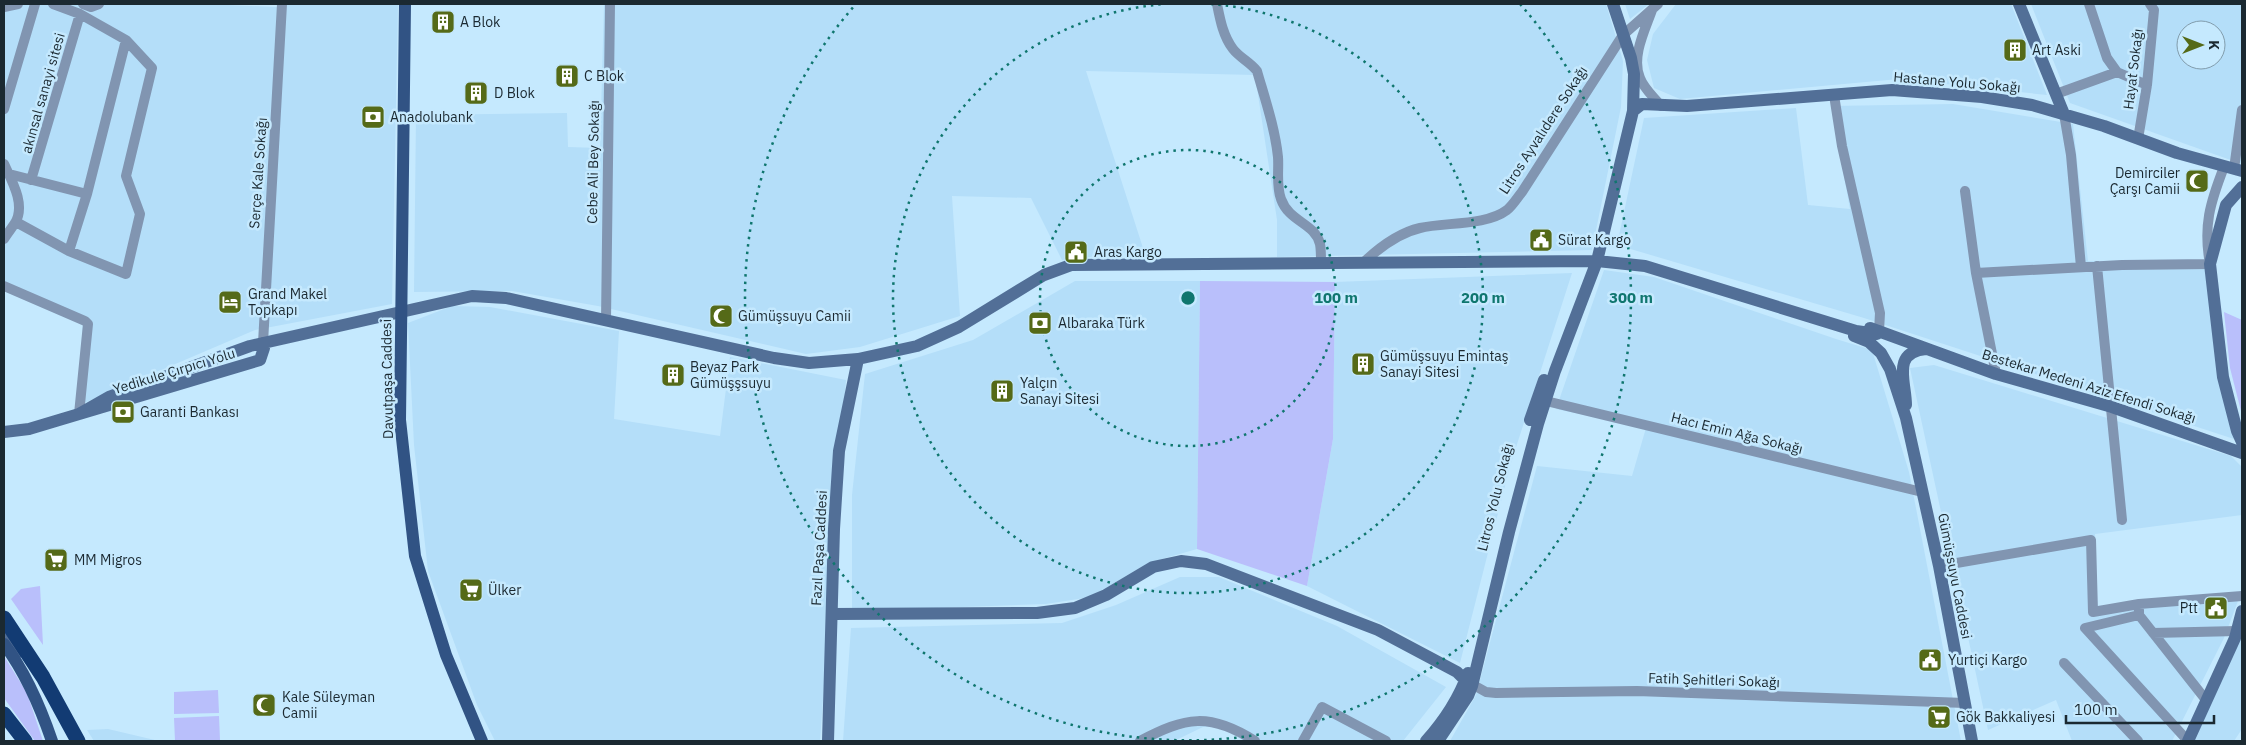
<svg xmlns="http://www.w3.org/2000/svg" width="2246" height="745" font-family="'IBM Plex Sans',sans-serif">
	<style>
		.built { fill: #b4def9; fill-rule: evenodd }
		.green { fill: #b9bffb }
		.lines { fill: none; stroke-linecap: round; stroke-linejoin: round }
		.street { stroke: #8195b1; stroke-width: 10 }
		.secondary { stroke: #526f97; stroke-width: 12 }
		.primary { stroke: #315384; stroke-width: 12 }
		.highway { stroke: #123b73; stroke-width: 15 }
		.ring { fill: none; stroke: #0f766e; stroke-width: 2.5; stroke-dasharray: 2.5 5 }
		.labels { text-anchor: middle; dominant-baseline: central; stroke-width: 5; stroke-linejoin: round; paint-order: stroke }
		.poi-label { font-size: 14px; fill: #1b2931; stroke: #c5e9fe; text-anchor: start }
		.street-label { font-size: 14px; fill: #1b2931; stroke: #c5e9fe }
		.centre { fill: #0f766e; stroke: #c5e9fe; stroke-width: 2.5 }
		.ring-label { font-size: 15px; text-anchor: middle; font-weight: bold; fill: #0f766e; stroke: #c5e9fe; stroke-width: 5; stroke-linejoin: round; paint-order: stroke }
	</style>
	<rect width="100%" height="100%" fill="#c5e9fe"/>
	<path class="built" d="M4,4H204L277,7L278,4H398L392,304L255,330L77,406L83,323L4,291Z
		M604,4H1496L1499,5L1501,4H1606L1623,61L1621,107L1592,250L1277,257V220L1255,75L1086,71L1144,251L1062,260L1031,198L952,196L960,316L860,347L806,354L598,306L512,291L414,292L416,115L567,113L568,147L600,148Z
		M1625,4H1649L1630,19Z
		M1676,4H2011L2047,95L1899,79L1680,99L1654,88L1647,60L1653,34Z
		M2031,4H2242V164L2070,103ZM2186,30H2216V60H2186Z
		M1953,104L2073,124L2088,261L2203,260L2234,439L1864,318L1617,245L1644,118L1796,108L1808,205L1850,209L1831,106Z
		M1604,270L1654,277L1836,339L1872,350L1909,472L1961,741H1450L1476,695L1537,466L1632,476L1646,428L1556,409Z
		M1572,273L1510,466L1460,663L1307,586L1333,439L1335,282Z
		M1075,281H1200L1197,549L1148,563L1091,597L1046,604L852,611V495L865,374L973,340Z
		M452,306L490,307L619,331L614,419L720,436L730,357L846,380L820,741H495L477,705L428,571L414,445L408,323Z
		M1934,365L2231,456L2242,467V515L2095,534L2097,606L2241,593L2224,638L2172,741H2072L2056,700L1988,730L1910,368Z
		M1180,577H1219L1337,626L1446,687L1403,741H1244L1220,727H1203L1174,741H843L851,628L1062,623L1116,605Z
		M2242,633V729L2234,741H2193Z
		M108,729L159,741H94L87,730Z"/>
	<path class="green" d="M1200,281L1335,282L1333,439L1307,586L1197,549Z
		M2224,312L2242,320V415L2230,368Z
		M40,586L43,645L11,599L21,589Z
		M4,656L27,693L43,741H35L4,698Z
		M218,690L219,713L174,714V692Z
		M219,716L220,740L175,741L174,718Z"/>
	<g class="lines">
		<path class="street" d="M83,4L91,7L99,4
			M1217,4C1220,19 1223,36 1233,49C1240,58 1250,62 1257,71C1265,99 1275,128 1278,157C1279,170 1276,186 1281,199C1289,222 1315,223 1320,244C1321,249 1321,257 1321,263
			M2089,4L2107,58L2117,72L2147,85
			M4,7L18,4
			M1652,10C1645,30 1631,57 1640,78C1644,89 1654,97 1661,106
			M2056,94L2117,72
			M1834,95L1842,146L1880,313L1879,331
			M4,109L35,4
			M2064,114L2071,155L2081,267
			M2138,139L2147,85L2154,10L2150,4
			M4,164C12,181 26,205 15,223C11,229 7,234 4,239
			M2234,169L2242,110
			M9,174L87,194L69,251
			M31,180L80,14
			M1965,191L1976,273L1996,374
			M87,194L126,40
			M16,222L69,251L126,274L140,214L126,176L152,68L126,40L80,14L53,4
			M1364,262C1380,247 1398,233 1420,228C1444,222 1486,226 1507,210C1513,205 1517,198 1522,192L1623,35L1658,4
			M2097,266L2122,520
			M1976,273L2122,265L2210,264C2203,226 2210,203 2224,167
			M4,286L85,321L88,324L79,414
			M606,321L610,4
			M263,343L282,4
			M1546,401L1922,492
			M1939,566L2091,540L2093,612L2139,604L2242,596
			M2139,610V615L2206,700
			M2139,615L2085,628L2188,741
			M2153,633L2237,631
			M2064,663L2138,741
			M1468,682L1486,692L1496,693L1637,691L1965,703
			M1140,741C1186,717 1209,712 1255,741
			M1303,741L1322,707L1386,741"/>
		<path class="secondary" d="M2019,4L2064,114
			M1633,111L1642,104L1687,106L1892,90L1982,97L2032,105L2104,126L2177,153L2242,171
			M2242,187L2226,205L2210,264L2223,377L2237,431L2242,442
			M1870,328L1996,374L2112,407L2242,453
			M1854,336L1869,342L1881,353L1890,369L1906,418L1939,566L1972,741
			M1906,405C1906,382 1891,352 1926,349
			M79,414L109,397L250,346L472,296L506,298L774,358L809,363L858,359L917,346L959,327L1044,275L1071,265L1597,261L1645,266L1856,331L1877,334L1879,331
			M1530,420L1544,380
			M4,432L29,429L59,420L260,360L264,348L263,343
			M832,614L1037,613L1075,608L1106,595L1153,567L1181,561L1206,564L1378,630L1457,672L1465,680
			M4,632L17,653
			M828,741L834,529L839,451L858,359
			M1426,741C1444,721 1459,698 1468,673
			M1438,741L1468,696L1472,686L1509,532L1538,424L1555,371L1597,261L1633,111L1634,74L1631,58L1613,4
			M2188,741L2235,638L2242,611"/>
		<path class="primary" d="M405,4L400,420L415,556L446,655L482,741
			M4,644C26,673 40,706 52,741"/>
		<path class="highway" d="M4,618L43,677L78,741
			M4,714L25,741"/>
	</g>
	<g class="ring">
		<circle cx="1188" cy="298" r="148"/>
		<path d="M1211 4A295 295 0 1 1 1165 4"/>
		<path d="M1520 4A443 443 0 1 1 856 4"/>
	</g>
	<defs>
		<g id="building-square" transform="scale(1.25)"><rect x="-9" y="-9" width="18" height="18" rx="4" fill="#556a18" stroke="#c5e9fe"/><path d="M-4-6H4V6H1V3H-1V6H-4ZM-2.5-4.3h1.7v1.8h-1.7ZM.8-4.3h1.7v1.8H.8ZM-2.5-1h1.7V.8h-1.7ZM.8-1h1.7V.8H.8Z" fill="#fff"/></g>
		<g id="bank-square" transform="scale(1.25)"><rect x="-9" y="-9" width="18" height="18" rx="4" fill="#556a18" stroke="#c5e9fe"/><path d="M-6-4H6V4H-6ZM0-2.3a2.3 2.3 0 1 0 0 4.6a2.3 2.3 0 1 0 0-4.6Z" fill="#fff"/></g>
		<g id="mosque-square" transform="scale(1.25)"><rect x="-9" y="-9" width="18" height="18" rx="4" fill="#556a18" stroke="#c5e9fe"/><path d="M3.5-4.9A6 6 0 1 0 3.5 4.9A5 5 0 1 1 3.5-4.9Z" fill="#fff"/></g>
		<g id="civic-square" transform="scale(1.25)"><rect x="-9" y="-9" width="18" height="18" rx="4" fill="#556a18" stroke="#c5e9fe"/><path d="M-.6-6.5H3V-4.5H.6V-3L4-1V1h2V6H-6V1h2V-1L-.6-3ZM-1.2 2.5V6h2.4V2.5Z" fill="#fff"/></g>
		<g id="hotel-square" transform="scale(1.25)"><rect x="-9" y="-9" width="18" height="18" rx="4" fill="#556a18" stroke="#c5e9fe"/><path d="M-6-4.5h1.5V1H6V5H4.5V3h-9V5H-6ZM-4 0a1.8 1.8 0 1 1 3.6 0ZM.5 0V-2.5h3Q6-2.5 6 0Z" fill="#fff"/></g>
		<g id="supermarket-square" transform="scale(1.25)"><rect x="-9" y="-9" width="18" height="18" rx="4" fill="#556a18" stroke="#c5e9fe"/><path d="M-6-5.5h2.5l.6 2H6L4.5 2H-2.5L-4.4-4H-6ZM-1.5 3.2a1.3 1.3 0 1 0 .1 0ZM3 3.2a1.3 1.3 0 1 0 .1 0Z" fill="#fff"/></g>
	</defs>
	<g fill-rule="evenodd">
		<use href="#building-square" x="443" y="22"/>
		<use href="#building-square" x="2015" y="50"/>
		<use href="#building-square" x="567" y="76"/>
		<use href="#building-square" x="476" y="93"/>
		<use href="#bank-square" x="373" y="117"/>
		<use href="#mosque-square" x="2197" y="181"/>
		<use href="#civic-square" x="1541" y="240"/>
		<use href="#civic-square" x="1076" y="252"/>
		<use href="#hotel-square" x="230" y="302"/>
		<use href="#mosque-square" x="721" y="316"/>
		<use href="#bank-square" x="1040" y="323"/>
		<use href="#building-square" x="1363" y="364"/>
		<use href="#building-square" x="673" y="375"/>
		<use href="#building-square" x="1002" y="391"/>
		<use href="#bank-square" x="123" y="412"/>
		<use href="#supermarket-square" x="56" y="560"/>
		<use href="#supermarket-square" x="471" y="590"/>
		<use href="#civic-square" x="2216" y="608"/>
		<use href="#civic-square" x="1930" y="660"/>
		<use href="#mosque-square" x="264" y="705"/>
		<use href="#supermarket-square" x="1939" y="717"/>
	</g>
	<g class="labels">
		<g class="poi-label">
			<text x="460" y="22">A Blok</text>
			<text x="2032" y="50">Art Aski</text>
			<text x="584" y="76">C Blok</text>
			<text x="494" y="93">D Blok</text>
			<text x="390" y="117">Anadolubank</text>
			<text x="2180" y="173" text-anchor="end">Demirciler<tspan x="2180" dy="16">Çarşı Camii</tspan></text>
			<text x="1558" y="240">Sürat Kargo</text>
			<text x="1094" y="252">Aras Kargo</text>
			<text x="248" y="294">Grand Makel<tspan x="248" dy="16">Topkapı</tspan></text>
			<text x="738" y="316">Gümüşsuyu Camii</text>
			<text x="1058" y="323">Albaraka Türk</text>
			<text x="1380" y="356">Gümüşsuyu Emintaş<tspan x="1380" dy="16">Sanayi Sitesi</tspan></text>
			<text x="690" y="367">Beyaz Park<tspan x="690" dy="16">Gümüşşsuyu</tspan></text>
			<text x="1020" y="383">Yalçın<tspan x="1020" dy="16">Sanayi Sitesi</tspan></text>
			<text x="140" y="412">Garanti Bankası</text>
			<text x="74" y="560">MM Migros</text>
			<text x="488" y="590">Ülker</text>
			<text x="2198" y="608" text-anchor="end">Ptt</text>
			<text x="1948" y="660">Yurtiçi Kargo</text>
			<text x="282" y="697">Kale Süleyman<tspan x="282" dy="16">Camii</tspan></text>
			<text x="1956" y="717">Gök Bakkaliyesi</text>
		</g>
		<g class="street-label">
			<text transform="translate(2133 69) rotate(-83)">Hayat Sokağı</text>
			<text transform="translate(1957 82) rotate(5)">Hastane Yolu Sokağı</text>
			<text transform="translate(43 93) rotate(-74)">akınsal sanayi sitesi</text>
			<text transform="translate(1543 130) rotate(-57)">Litros Ayvalıdere Sokağı</text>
			<text transform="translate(593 162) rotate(-89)">Cebe Ali Bey Sokağı</text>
			<text transform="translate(258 173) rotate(-86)">Serçe Kale Sokağı</text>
			<text transform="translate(174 371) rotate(-17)">Yedikule Çırpıcı Yolu</text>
			<text transform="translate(387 379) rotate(-91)">Davutpaşa Caddesi</text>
			<text transform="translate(2089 386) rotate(17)">Bestekar Medeni Aziz Efendi Sokağı</text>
			<text transform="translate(1737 433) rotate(14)">Hacı Emin Ağa Sokağı</text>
			<text transform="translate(1495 497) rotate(-76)">Litros Yolu Sokağı</text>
			<text transform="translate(819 548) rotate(-87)">Fazıl Paşa Caddesi</text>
			<text transform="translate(1955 576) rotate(79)">Gümüşsuyu Caddesi</text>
			<text transform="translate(1714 680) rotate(2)">Fatih Şehitleri Sokağı</text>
		</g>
	</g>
	<circle cx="1188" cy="298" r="8" class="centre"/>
	<g class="ring-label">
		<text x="1336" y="303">100 m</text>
		<text x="1483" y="303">200 m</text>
		<text x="1631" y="303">300 m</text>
	</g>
	<rect width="2246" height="745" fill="none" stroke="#1b2931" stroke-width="10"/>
	<g transform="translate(2201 45) rotate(90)"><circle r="24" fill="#c5e9fe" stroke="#819cac"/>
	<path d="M0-4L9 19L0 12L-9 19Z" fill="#556a18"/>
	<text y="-8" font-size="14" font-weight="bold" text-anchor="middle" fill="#1b2931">K</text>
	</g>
	<path d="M2066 715v8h148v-8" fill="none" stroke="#1b2931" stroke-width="2.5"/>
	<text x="2074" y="715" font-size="15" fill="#1b2931" stroke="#c5e9fe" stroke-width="4" paint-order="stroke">100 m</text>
</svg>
